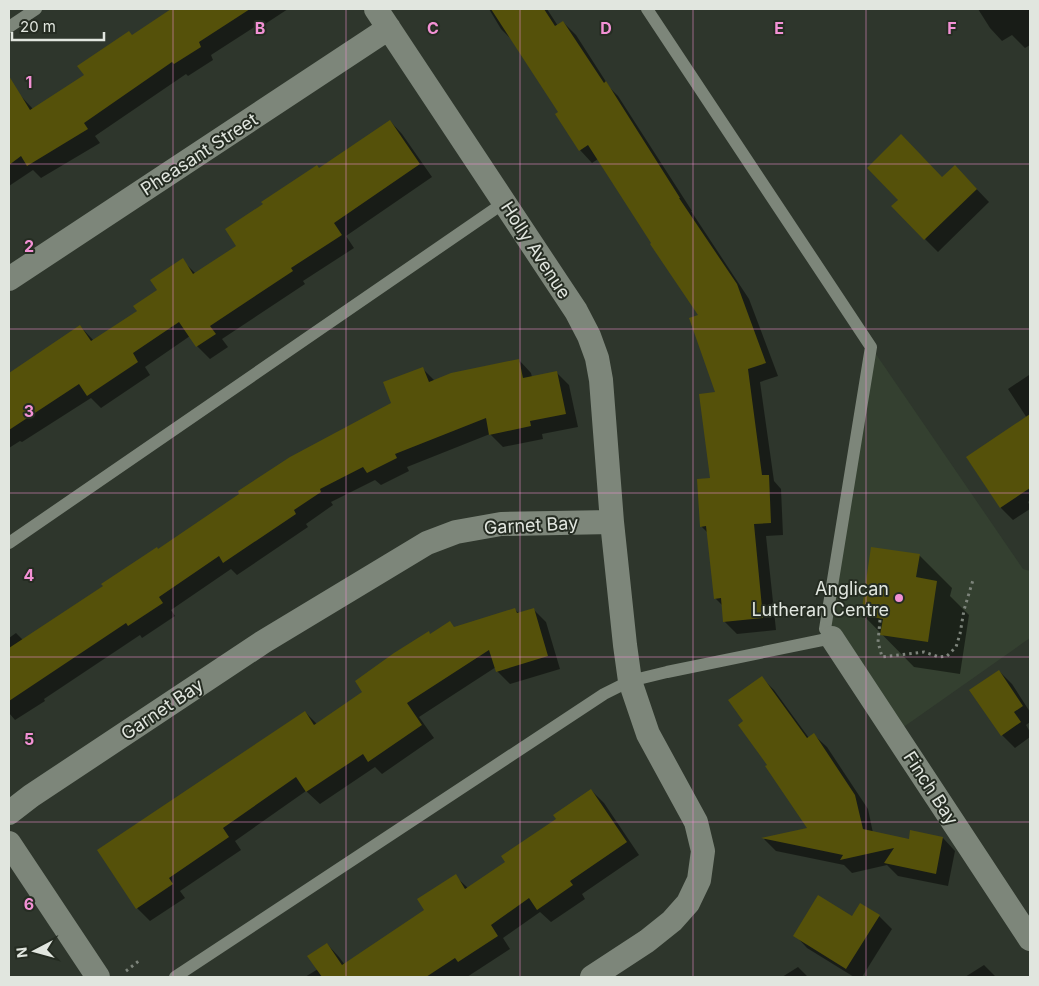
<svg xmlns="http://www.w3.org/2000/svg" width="1039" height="986" font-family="Inter,sans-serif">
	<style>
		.built { fill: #344030 }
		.shadow { fill: #0007 }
		.building { fill: #55510a }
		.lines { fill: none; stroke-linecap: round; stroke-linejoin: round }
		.path { stroke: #7d847b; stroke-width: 3; stroke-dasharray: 2.5 4; stroke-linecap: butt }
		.lane { stroke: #7d867a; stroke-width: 12 }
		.street { stroke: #7d867a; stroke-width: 24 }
		.grid { fill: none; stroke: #f391d5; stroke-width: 1; stroke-opacity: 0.55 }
		.poi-dot { fill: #f391d5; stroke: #252c22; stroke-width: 2 }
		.labels { text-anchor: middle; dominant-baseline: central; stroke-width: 4; stroke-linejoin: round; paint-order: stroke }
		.street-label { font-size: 18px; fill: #e1e6df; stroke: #252c22 }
		.poi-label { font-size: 18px; fill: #e1e6df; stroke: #252c22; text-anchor: end }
		.grid-label { font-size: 16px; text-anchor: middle; font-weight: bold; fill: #f391d5; stroke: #252c22; stroke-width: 4; stroke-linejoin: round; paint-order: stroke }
	</style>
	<rect width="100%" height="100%" fill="#2e362c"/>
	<path class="built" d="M871,347L1023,569L1030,571V638L895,733L825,629Z"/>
	<path class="shadow" d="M173,9H288L262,26L259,24L211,55L213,60L188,76L186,74L95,136L100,143L41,178L33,170L9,186V99L18,93L33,109L85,76L132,36Z
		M485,9H547L558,26L563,22L576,35L610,88L618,96L692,211H691L749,299L778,376L760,382L774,481L781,489L783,535L766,536L776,630L737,634L724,621L723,606L715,598L708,533L701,526L712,479L716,393L700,316L598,159L592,163L580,150L560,112L512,40L501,29L489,9L487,10Z
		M978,9H1030V45L1025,48L1012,35L1002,41L990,28Z
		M390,121L402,134L432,177L346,236L354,248L303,281L305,284L222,339L228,347L210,359L197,346L190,336L145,367L150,375L101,408L91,398L22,442L20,441L9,448V374L80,326L94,341L138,311L159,290L182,260L196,274L238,247L320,169Z
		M942,179H967L989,202L938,252L925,239Z
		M519,360L531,373L532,377L556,372L569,385L578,427L542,434L543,439L503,447L490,434L407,467L409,471L381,485L375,480L331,502L333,505L306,524L308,527L237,575L231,569L171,610L175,616L142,638L140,635L44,699L45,701L15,720L9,713V638L16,633L23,640L158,550L393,404L422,368L435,381Z
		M1029,375L1030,377V500L1028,502L1030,506V509L1013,520L1001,508L967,458L1027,418L1008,389Z
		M919,555L952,588L950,596L969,615L960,674L914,667L862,614Z
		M533,609L546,622L560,669L510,684L497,671L496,667L419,717L434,738L382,774L375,767L320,804L306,791L235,841L241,850L180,891L185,898L150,921L137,908L99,851L305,712L317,724L364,692L431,635L515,610L519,613Z
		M999,671L1012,684L1030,712V722L1026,725L1030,732V737L1015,748L1002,735Z
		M761,677L774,690L809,738L814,735L827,747L868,809L873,833L910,841L943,838L955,851L948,886L898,876L887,865L852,873L844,865L776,851L764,839L809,829L768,765L745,721Z
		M591,790L604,803L639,855L582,894L585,899L551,922L540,912L503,938L510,949L467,977H305L318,969L327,944L339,957L345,965L426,910L455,876L468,888L506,863Z
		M879,916L892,929L862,977H854L807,948L795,935L852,917Z
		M984,965L996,977H965Z
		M798,967L808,977H782Z"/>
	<path class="building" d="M171,9H250L199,42L201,47L174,64L172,62L84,123L88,129L27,166L21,156L9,165V76L30,110L84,75L77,66L129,31L132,35Z
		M491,9H544L555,26L563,21L604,83L606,81L680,198H679L737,284L766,363L748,369L762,475H769L771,523L754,524L763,618L723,622L721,598L714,599L706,526L700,527L697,479L710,478L699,394L715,392L689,318L698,315L650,244L651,243L588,145L579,151L555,114L558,112Z
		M390,120L420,164L334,223L342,235L291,268L293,271L210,326L216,334L196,347L179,322L133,353L138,362L87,396L79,384L9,430V373L80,325L91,341L137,311L133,306L157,290L150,280L183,258L193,274L236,246L225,229L263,204L261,202L317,165L319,168Z
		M901,134L942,177L955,165L977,189L924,240L891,206L898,200L867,168Z
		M519,359L523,378L557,371L566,414L530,421L531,426L489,435L486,418L395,454L397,458L367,473L363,467L320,489L321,492L294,510L296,514L223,563L219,556L159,597L163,603L128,626L126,623L9,701V648L103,586L101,584L157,547L158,549L239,494L238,491L290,457L391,403L383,382L423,367L429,382L451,373Z
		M1030,414V488L1000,508L966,457Z
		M871,547L920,554L916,577L937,581L928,642L880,635L883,619L861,615Z
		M515,608L517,613L534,608L548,656L496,672L489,650L407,703L422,725L368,762L363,754L306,792L296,777L223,828L229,837L169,878L173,884L136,909L97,850L305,711L314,725L362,692L355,681L394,653L429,631L430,634L450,621L454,627Z
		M999,670L1023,706L1014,712L1021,722L1001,736L969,690Z
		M762,676L807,738L814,733L855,795L863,829L909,839L910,830L943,837L936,874L884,863L894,848L840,860L843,855L761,838L807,828L765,766L767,765L738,725L743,721L728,700Z
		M591,789L627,842L570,881L573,885L537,910L529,898L491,925L498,936L458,962L455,958L426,977H322L307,956L327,943L342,965L424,910L417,899L456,874L465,889L505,862L501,856L556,819L553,815Z
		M818,895L852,916L860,903L880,915L846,969L793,936Z"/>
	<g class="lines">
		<path class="path" d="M880,620L878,642L882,657L924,652L939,657L947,656L956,647L960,634L964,610L973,580
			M126,971L140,960"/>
		<path class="lane" d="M9,27L36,9
			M9,543L505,202
			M175,977L604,694L630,681L667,672L832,638L825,629L871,347L647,9"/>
		<path class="street" d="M376,9L576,311L589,336L597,358L601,380L612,522
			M9,279L389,28
			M832,638L1030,939
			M9,813L31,796L263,642L427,543L456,532L501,524L612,522L625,645L630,681L648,734L696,822L703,851L699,880L688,903L672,921L647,941L592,977
			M9,843L98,977"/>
	</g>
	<path class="grid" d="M173,9V977M346,9V977M520,9V977M693,9V977M866,9V977M9,164H1030M9,329H1030M9,493H1030M9,657H1030M9,822H1030"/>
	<circle class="poi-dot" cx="899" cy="598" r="5"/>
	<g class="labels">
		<g class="street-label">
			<text transform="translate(199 154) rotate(-33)">Pheasant Street</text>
			<text transform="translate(536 250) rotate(57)">Holly Avenue</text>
			<text transform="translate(531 525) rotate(-3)">Garnet Bay</text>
			<text transform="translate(162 709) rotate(-34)">Garnet Bay</text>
			<text transform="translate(931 788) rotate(57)">Finch Bay</text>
		</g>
		<g class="poi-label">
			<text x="889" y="588">Anglican<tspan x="889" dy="21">Lutheran Centre</tspan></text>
		</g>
	</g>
	<g class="grid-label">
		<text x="260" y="34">B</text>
		<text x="433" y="34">C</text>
		<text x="606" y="34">D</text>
		<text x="779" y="34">E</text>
		<text x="952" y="34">F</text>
		<text x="29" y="88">1</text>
		<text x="29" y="252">2</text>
		<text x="29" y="417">3</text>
		<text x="29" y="581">4</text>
		<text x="29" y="745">5</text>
		<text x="29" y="910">6</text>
	</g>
	<rect width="1039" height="986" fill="none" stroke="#e1e6df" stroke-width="20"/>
	<g transform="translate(35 951) rotate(264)" stroke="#252c22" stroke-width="4" paint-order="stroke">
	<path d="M0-4L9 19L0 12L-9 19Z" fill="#e1e6df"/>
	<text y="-8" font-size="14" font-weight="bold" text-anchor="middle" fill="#e1e6df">N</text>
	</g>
	<path d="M12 32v8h92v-8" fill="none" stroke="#e1e6df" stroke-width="2.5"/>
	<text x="20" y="32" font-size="15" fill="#e1e6df" stroke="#252c22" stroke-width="4" paint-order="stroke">20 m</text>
</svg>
